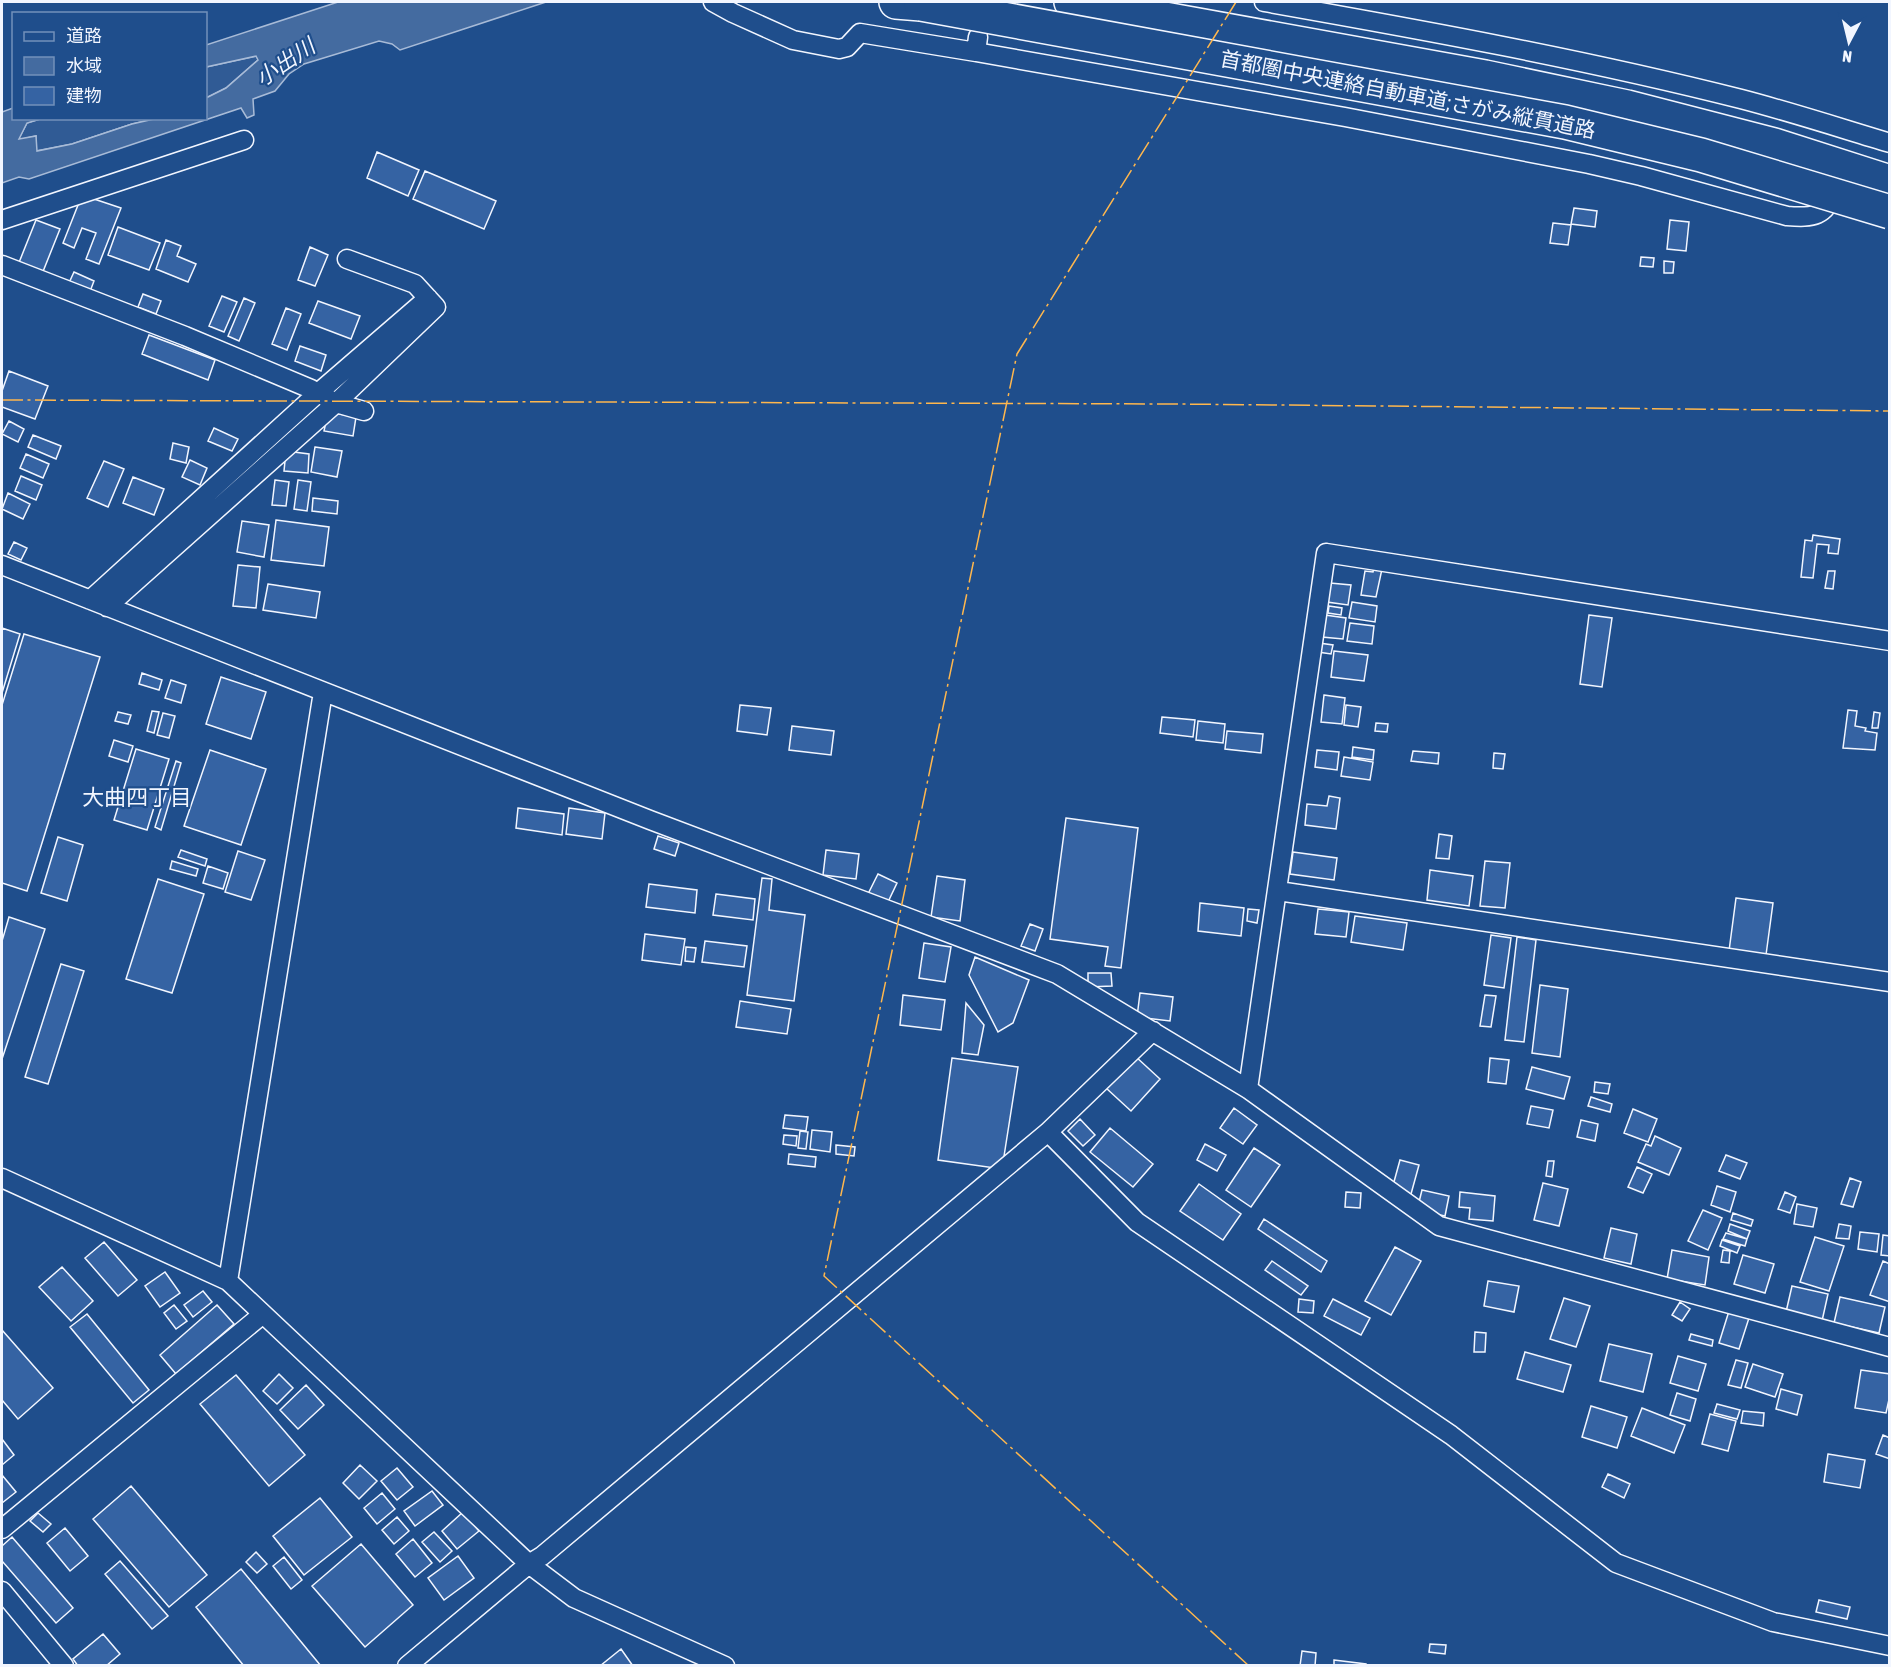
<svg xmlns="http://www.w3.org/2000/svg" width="1891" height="1667" font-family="'Asap Condensed','Noto Sans JP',sans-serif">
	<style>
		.green { fill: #305b95; stroke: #a8bbd7; stroke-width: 1.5 }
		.water { fill: #446ba0; stroke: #a8bbd7; stroke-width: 1.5 }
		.building { fill: #3563a3; stroke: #f2f6ff; stroke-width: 1.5 }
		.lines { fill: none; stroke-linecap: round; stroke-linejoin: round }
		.street-casing { stroke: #f2f6ff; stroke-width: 21 }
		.highway-casing { stroke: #f2f6ff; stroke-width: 36 }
		.street { stroke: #1f4e8c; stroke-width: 18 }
		.highway { stroke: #1f4e8c; stroke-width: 33 }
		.highway-bridge-casing { stroke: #f2f6ff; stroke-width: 36; stroke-linecap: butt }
		.highway-bridge { stroke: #1f4e8c; stroke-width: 33 }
		.power { stroke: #ffb74d; stroke-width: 1.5; stroke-dasharray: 21 4.5 3 4.5; stroke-linecap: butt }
		.labels { text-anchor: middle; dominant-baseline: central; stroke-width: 4.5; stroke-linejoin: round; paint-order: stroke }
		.street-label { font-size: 21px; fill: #f2f6ff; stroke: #1f4e8c }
		.water-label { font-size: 22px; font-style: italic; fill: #f2f6ff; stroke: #1f4e8c }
		.neighbourhood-label { font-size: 22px; fill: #f2f6ff; stroke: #1f4e8c }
	</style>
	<rect width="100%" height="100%" fill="#1f4e8c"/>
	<path class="green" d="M257,56L258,60L226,88L206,98V67Z
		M40,119H154L132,124L72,144L36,151V136L18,140L27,123Z"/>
	<path class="water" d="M338,2H546L400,50L392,44L379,41L304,64L289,74L275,91L253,99L254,115L247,118L241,108L29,179L19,177L2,183V112L13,108L14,118L40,119L27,123L19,139L36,136L37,151L72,144L132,124L154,119L206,118V98L226,88L258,60L256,56L206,67V45Z"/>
	<path class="building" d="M377,152L419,170L408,196L367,178Z
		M425,171L496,201L484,229L413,199Z
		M82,195L121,208L99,264L86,259L96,233L82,228L74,248L63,243Z
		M1574,208L1597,211L1595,227L1571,224Z
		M36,220L60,229L42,274L18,265Z
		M1670,220L1689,222L1686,251L1667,249Z
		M1553,223L1571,225L1568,245L1550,243Z
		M118,227L160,243L149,270L108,255Z
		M166,240L181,246L177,256L196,264L188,282L156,269Z
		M310,247L328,255L315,286L298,280Z
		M1641,257L1654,258L1653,267L1640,266Z
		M1664,261L1674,262L1673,273H1664Z
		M74,272L94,281L89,294L68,285Z
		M143,294L161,301L156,314L138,307Z
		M222,296L237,302L224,332L209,326Z
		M244,298L255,303L239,341L228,336Z
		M318,301L360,316L351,339L309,323Z
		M286,308L301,314L287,350L272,344Z
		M149,335L215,360L208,380L142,354Z
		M300,346L326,355L321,371L295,361Z
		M9,371L48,386L35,419L2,407V391Z
		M328,412L356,417L353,436L324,431Z
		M9,421L24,429L18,442L2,434Z
		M214,428L238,439L232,451L208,441Z
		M33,435L61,446L56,459L28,447Z
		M173,443L189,447L186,463L170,459Z
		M315,447L342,451L337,477L311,472Z
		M286,451L309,454L308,473L284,471Z
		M26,454L49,464L43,478L20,468Z
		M190,460L207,468L200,485L182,477Z
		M104,461L124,469L108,507L87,498Z
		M21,476L42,485L36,500L15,491Z
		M133,477L164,489L154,515L123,503Z
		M275,480L289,482L286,506L272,505Z
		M298,480L311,482L307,511L294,509Z
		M8,493L30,504L23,519L2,509Z
		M313,498L338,501L337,514L312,511Z
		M276,520L329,527L324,566L271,560Z
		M242,521L269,525L264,557L237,552Z
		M1813,535L1840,539L1838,554L1828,553L1829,545L1817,544L1813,578L1801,577L1805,540L1812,541Z
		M14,542L27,548L21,560L8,554Z
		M238,565L260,567L256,608L233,606Z
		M1374,568L1382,569L1376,597L1361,595L1365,571L1373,572Z
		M1828,571H1835L1833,589L1825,588Z
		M1330,583L1351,585L1348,605L1327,602Z
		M268,584L320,592L316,618L263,610Z
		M1352,602L1377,606L1375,622L1349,618Z
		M1329,606L1342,608L1341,615L1328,613Z
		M1325,615L1346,618L1343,639L1322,637Z
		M1589,615L1612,618L1602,687L1580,684Z
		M1350,623L1374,626L1372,644L1347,641Z
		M2,628L20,634L2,693Z
		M24,634L100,657L27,891L2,883V705Z
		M1319,643L1333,645L1331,654L1318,652Z
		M1334,651L1368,655L1364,681L1331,677Z
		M142,673L162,680L159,690L139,684Z
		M221,677L266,692L251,739L206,724Z
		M171,680L186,685L181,703L165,698Z
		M1324,695L1345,698L1342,724L1321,722Z
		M740,705L771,708L767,735L737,731Z
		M1346,705L1361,707L1358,727L1344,725Z
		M1848,710L1857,711L1855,726L1866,728L1865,731L1877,733L1875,750L1843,748Z
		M152,711L159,712L154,733L147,731Z
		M118,712L131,715L128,724L115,721Z
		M1874,712L1880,713L1878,728H1872Z
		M163,713L175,716L169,738L157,735Z
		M1162,717L1195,720L1193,737L1160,733Z
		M1198,721L1225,724L1223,743L1196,740Z
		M1376,723L1388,724L1387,732L1375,731Z
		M792,726L834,731L831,755L789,750Z
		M1227,731L1263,734L1261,753L1225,749Z
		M114,740L133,746L128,762L109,756Z
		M1353,747L1374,750L1373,760L1352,757Z
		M136,749L169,759L147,830L114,820Z
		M210,750L266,769L241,845L184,826Z
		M1317,750L1339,752L1337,770L1315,767Z
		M1413,751L1439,753L1438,764L1411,761Z
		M1494,753L1505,754L1503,769L1493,768Z
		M1344,757L1373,762L1370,780L1341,776Z
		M176,761L181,763L161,830L155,827Z
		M1329,796L1340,798L1336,829L1305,825L1307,804L1327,806Z
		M518,808L564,814L562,835L516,828Z
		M569,808L605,813L602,839L566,834Z
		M1066,818L1138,828L1121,968L1105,966L1108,947L1050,939Z
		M1439,834L1452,836L1449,859L1436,858Z
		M658,836L679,843L675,856L654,849Z
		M58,837L83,845L67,901L41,893Z
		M181,850L207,859L205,866L178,857Z
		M826,850L859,854L856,879L823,875Z
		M238,851L265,860L251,900L225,892Z
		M1293,852L1337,858L1334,880L1290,874Z
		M172,861L198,869L196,876L170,869Z
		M1485,861L1510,863L1505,908L1480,906Z
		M208,866L228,873L223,889L203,883Z
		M1430,870L1473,876L1469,906L1427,900Z
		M878,874L897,883L887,904L868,894Z
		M937,876L965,880L960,921L931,917Z
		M762,878L772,879L769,910L805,915L794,1001L747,995Z
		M158,879L204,894L172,993L126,979Z
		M649,884L697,890L695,913L646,907Z
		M716,894L755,899L753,920L713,915Z
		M1736,898L1773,903L1766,955L1729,951Z
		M1200,903L1244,908L1241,936L1198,931Z
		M1248,909L1259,910L1257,923L1247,921Z
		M1318,909L1349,912L1346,937L1315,934Z
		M1355,916L1407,923L1403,950L1351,942Z
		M9,917L45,929L2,1059V941Z
		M1030,924L1043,929L1035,951L1021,946Z
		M645,934L685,939L681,965L642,960Z
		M1491,935L1511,938L1504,988L1484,985Z
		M1517,937L1536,940L1524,1042L1505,1040Z
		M705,941L747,946L744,967L702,962Z
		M924,943L951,947L945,982L919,978Z
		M686,947L696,948L694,962L685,961Z
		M975,957L1029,980L1013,1023L998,1032L969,975Z
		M61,964L84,971L48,1084L25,1077Z
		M1088,973H1111L1112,986L1088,987Z
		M1540,985L1568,989L1560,1057L1532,1053Z
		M1140,993L1173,997L1170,1021L1137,1017Z
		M903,995L945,1000L941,1030L900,1025Z
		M1485,995L1496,996L1491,1027L1480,1026Z
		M740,1001L791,1009L787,1034L736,1027Z
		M966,1003L984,1025L978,1055L962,1053Z
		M1135,1056L1160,1079L1131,1111L1106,1088Z
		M952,1058L1018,1067L1002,1169L938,1160Z
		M1490,1058L1509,1060L1506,1084L1488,1082Z
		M1532,1067L1570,1077L1564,1099L1526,1089Z
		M1595,1082L1610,1084L1608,1094L1594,1092Z
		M1591,1097L1612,1104L1610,1112L1588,1106Z
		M1531,1106L1553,1110L1549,1128L1527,1124Z
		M1234,1108L1257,1125L1243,1144L1220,1128Z
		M1633,1109L1657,1119L1648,1142L1624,1133Z
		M785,1115L808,1117L806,1131L783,1128Z
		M1080,1119L1095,1135L1083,1146L1068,1131Z
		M1581,1120L1598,1124L1595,1141L1577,1137Z
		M1110,1128L1153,1164L1133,1187L1090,1152Z
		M812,1130L832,1132L830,1152L810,1149Z
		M800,1131L808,1132L806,1149L798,1148Z
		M784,1135L797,1136L796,1146L783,1144Z
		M1655,1136L1681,1148L1669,1175L1638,1162L1646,1144L1651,1146Z
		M1205,1144L1226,1155L1217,1171L1197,1160Z
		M836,1145L855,1147L854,1156L836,1154Z
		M1254,1148L1280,1165L1251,1207L1226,1190Z
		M789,1154L816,1157L815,1167L788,1164Z
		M1726,1155L1747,1163L1740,1179L1719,1171Z
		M1400,1160L1419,1165L1411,1194L1392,1189Z
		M1548,1161H1554L1552,1177L1546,1176Z
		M1637,1167L1652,1174L1643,1193L1628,1187Z
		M1850,1178L1861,1182L1853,1207L1841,1204Z
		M1543,1183L1568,1189L1559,1226L1534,1220Z
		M1199,1184L1241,1214L1223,1240L1180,1211Z
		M1717,1186L1736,1192L1730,1212L1711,1205Z
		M1422,1190L1449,1196L1445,1216L1417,1210Z
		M1346,1192L1361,1193L1360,1208L1345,1207Z
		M1460,1192L1495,1196L1493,1221L1469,1219L1470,1208L1459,1207Z
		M1785,1192L1796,1197L1790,1213L1778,1209Z
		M1797,1204L1817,1208L1813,1227L1794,1224Z
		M1703,1210L1722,1218L1708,1250L1688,1241Z
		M1733,1213L1753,1220L1751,1226L1731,1220Z
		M1264,1219L1327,1261L1321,1272L1258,1229Z
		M1730,1224L1750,1231L1747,1239L1728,1231Z
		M1839,1224L1851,1226L1849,1239L1836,1238Z
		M1611,1228L1637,1234L1631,1264L1604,1258Z
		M1860,1232L1879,1234L1877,1252L1858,1249Z
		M1726,1233L1747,1239L1745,1246L1723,1239Z
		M1883,1235L1890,1236V1256L1881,1255Z
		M1815,1237L1844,1246L1829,1291L1800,1282Z
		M1722,1240L1740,1246L1737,1253L1720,1246Z
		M104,1242L137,1280L118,1296L85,1258Z
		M1395,1247L1421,1261L1391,1315L1365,1301Z
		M1672,1250L1709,1257L1705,1285L1667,1279Z
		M1723,1250L1730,1251L1729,1263L1721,1262Z
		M1743,1255L1774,1264L1765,1293L1734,1284Z
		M1272,1261L1308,1286L1301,1295L1265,1270Z
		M1883,1261L1890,1264V1302L1870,1295Z
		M62,1267L93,1301L71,1321L39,1287Z
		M165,1272L180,1293L160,1307L145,1286Z
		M1488,1281L1519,1286L1514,1312L1484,1306Z
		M1792,1286L1828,1294L1822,1321L1786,1312Z
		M203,1291L212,1302L193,1317L184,1305Z
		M1840,1297L1885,1307L1879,1333L1834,1323Z
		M1564,1298L1590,1306L1576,1347L1550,1339Z
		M1299,1299L1314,1301L1313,1313L1298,1312Z
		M1333,1299L1370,1318L1361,1335L1324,1316Z
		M1680,1302L1690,1309L1682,1321L1672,1315Z
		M174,1305L187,1321L176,1329L164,1313Z
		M217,1305L234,1324L176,1374L160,1355Z
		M1729,1311L1749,1318L1739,1349L1719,1343Z
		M87,1314L149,1390L133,1403L70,1327Z
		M2,1330L53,1388L18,1419L2,1400Z
		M1475,1332L1486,1333L1485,1352H1474Z
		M1691,1334L1713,1340L1712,1346L1689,1340Z
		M1609,1344L1652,1354L1643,1392L1600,1381Z
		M1525,1352L1571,1365L1563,1392L1517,1379Z
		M1678,1356L1706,1364L1698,1391L1670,1383Z
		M1736,1360L1748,1363L1741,1388L1728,1385Z
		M1753,1364L1783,1374L1775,1397L1745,1387Z
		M1861,1370L1890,1374V1395L1886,1413L1855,1408Z
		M279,1374L293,1388L277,1404L263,1391Z
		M236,1375L305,1455L269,1486L200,1404Z
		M306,1385L324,1405L298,1429L280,1410Z
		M1781,1389L1802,1395L1797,1415L1776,1409Z
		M1677,1393L1696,1399L1690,1421L1670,1415Z
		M1717,1404L1740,1410L1737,1419L1714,1413Z
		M1591,1406L1627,1417L1617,1448L1582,1437Z
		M1642,1408L1685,1425L1674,1453L1631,1436Z
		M1743,1411L1764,1413L1763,1426L1741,1423Z
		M1710,1414L1736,1421L1728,1451L1702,1444Z
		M1883,1435L1890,1438V1459L1876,1454Z
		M2,1439L14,1455L2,1465Z
		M1828,1454L1865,1460L1860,1488L1824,1482Z
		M360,1465L377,1481L359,1499L343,1483Z
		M397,1468L413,1487L397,1500L381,1481Z
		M1608,1474L1630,1484L1624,1498L1602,1487Z
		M2,1475L16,1492L2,1503Z
		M131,1486L207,1575L169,1607L93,1519Z
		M432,1491L443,1505L415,1526L404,1511Z
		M382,1493L395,1509L377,1524L364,1508Z
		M320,1498L352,1537L304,1575L273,1536Z
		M463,1512L479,1531L457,1549L442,1531Z
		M38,1513L51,1524L43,1532L30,1521Z
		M397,1517L409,1531L394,1544L382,1530Z
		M65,1528L88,1556L70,1571L47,1543Z
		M434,1532L452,1551L440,1562L422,1542Z
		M12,1537L73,1608L56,1623L2,1561V1546Z
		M413,1539L432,1563L415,1577L396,1554Z
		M361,1544L413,1605L365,1647L312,1586Z
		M256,1552L267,1564L257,1573L246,1562Z
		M458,1556L474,1578L444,1600L428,1578Z
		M284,1557L302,1580L291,1589L273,1566Z
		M120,1561L168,1616L152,1629L105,1574Z
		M241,1569L321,1666H244L196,1607Z
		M1819,1600L1850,1607L1847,1619L1816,1612Z
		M103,1634L120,1654L106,1666H78L73,1659Z
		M1430,1644L1446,1645L1445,1654L1429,1652Z
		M621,1649L633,1666H600Z
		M1302,1651L1316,1653L1315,1666H1300Z
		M1334,1660L1366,1664V1666H1334Z"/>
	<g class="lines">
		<g class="street-casing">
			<path id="street" d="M713,2L733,13L793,40L839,49L847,47L860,33L976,52
				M1264,2C1423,30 1583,59 1741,99C1791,112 1840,128 1890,143
				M978,37L976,52L1345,117L1589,164L1641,176L1787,216C1813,218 1826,217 1835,190
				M2,220L244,140
				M2,265L185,336L311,389L336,403L364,411
				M2,565L650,820L1057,974L1248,1089L1439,1226L1890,1347
				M90,600L318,393L428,298
				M107,607L336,403L436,307L415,284L347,259
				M1278,891L1890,982
				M1248,1089L1326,553L1890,641
				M1048,1132L1137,1222L1451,1435L1616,1563L1773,1622L1890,1646
				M2,1178L228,1281L529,1564L574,1598L725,1666
				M228,1281L323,692
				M2,1529L263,1314
				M2,1591L64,1666
				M407,1666L529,1564L542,1556L1048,1132L1153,1031"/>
		</g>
		<g class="highway-casing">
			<path id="highway" d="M896,2L921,4
				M1071,2L1485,77L1627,107L1774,145L1890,182"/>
		</g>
		<use href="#street" class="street"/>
		<use href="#highway" class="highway"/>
		<g class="highway-bridge-casing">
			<path id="highway-bridge" d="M921,4L1565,122L1701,155L1890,212"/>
		</g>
		<use href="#highway-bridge" class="highway-bridge"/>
		<path class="power" d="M1236,2L1017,354L824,1276L1249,1666
			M2,400L1174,404L1890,411"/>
	</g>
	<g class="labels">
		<g class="street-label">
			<text transform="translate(1408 94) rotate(11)">首都圏中央連絡自動車道;さがみ縦貫道路</text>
		</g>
		<g class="water-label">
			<text transform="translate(285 62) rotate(-34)">小出川</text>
		</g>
		<g class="neighbourhood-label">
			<text x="137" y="797">大曲四丁目</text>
		</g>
	</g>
	<rect width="1891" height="1667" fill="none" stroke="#f2f6ff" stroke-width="6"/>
	<rect x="12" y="12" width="195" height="108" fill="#1f4e8c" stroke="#7391ba" stroke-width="1.5"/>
	<rect x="24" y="32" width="30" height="9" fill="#1f4e8c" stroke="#7391ba" stroke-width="1.5"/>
	<text x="66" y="42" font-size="18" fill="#f2f6ff">道路</text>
	<rect x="24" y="57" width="30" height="18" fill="#446ba0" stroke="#7391ba" stroke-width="1.5"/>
	<text x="66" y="72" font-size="18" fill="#f2f6ff">水域</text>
	<rect x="24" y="87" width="30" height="18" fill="#3563a3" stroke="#7391ba" stroke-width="1.5"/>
	<text x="66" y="102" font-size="18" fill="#f2f6ff">建物</text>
	<g transform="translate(1849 42) rotate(187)" stroke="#1f4e8c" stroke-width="4.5" paint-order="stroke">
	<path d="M0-4.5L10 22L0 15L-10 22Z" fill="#f2f6ff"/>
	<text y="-9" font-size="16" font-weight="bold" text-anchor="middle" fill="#f2f6ff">N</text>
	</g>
</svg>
